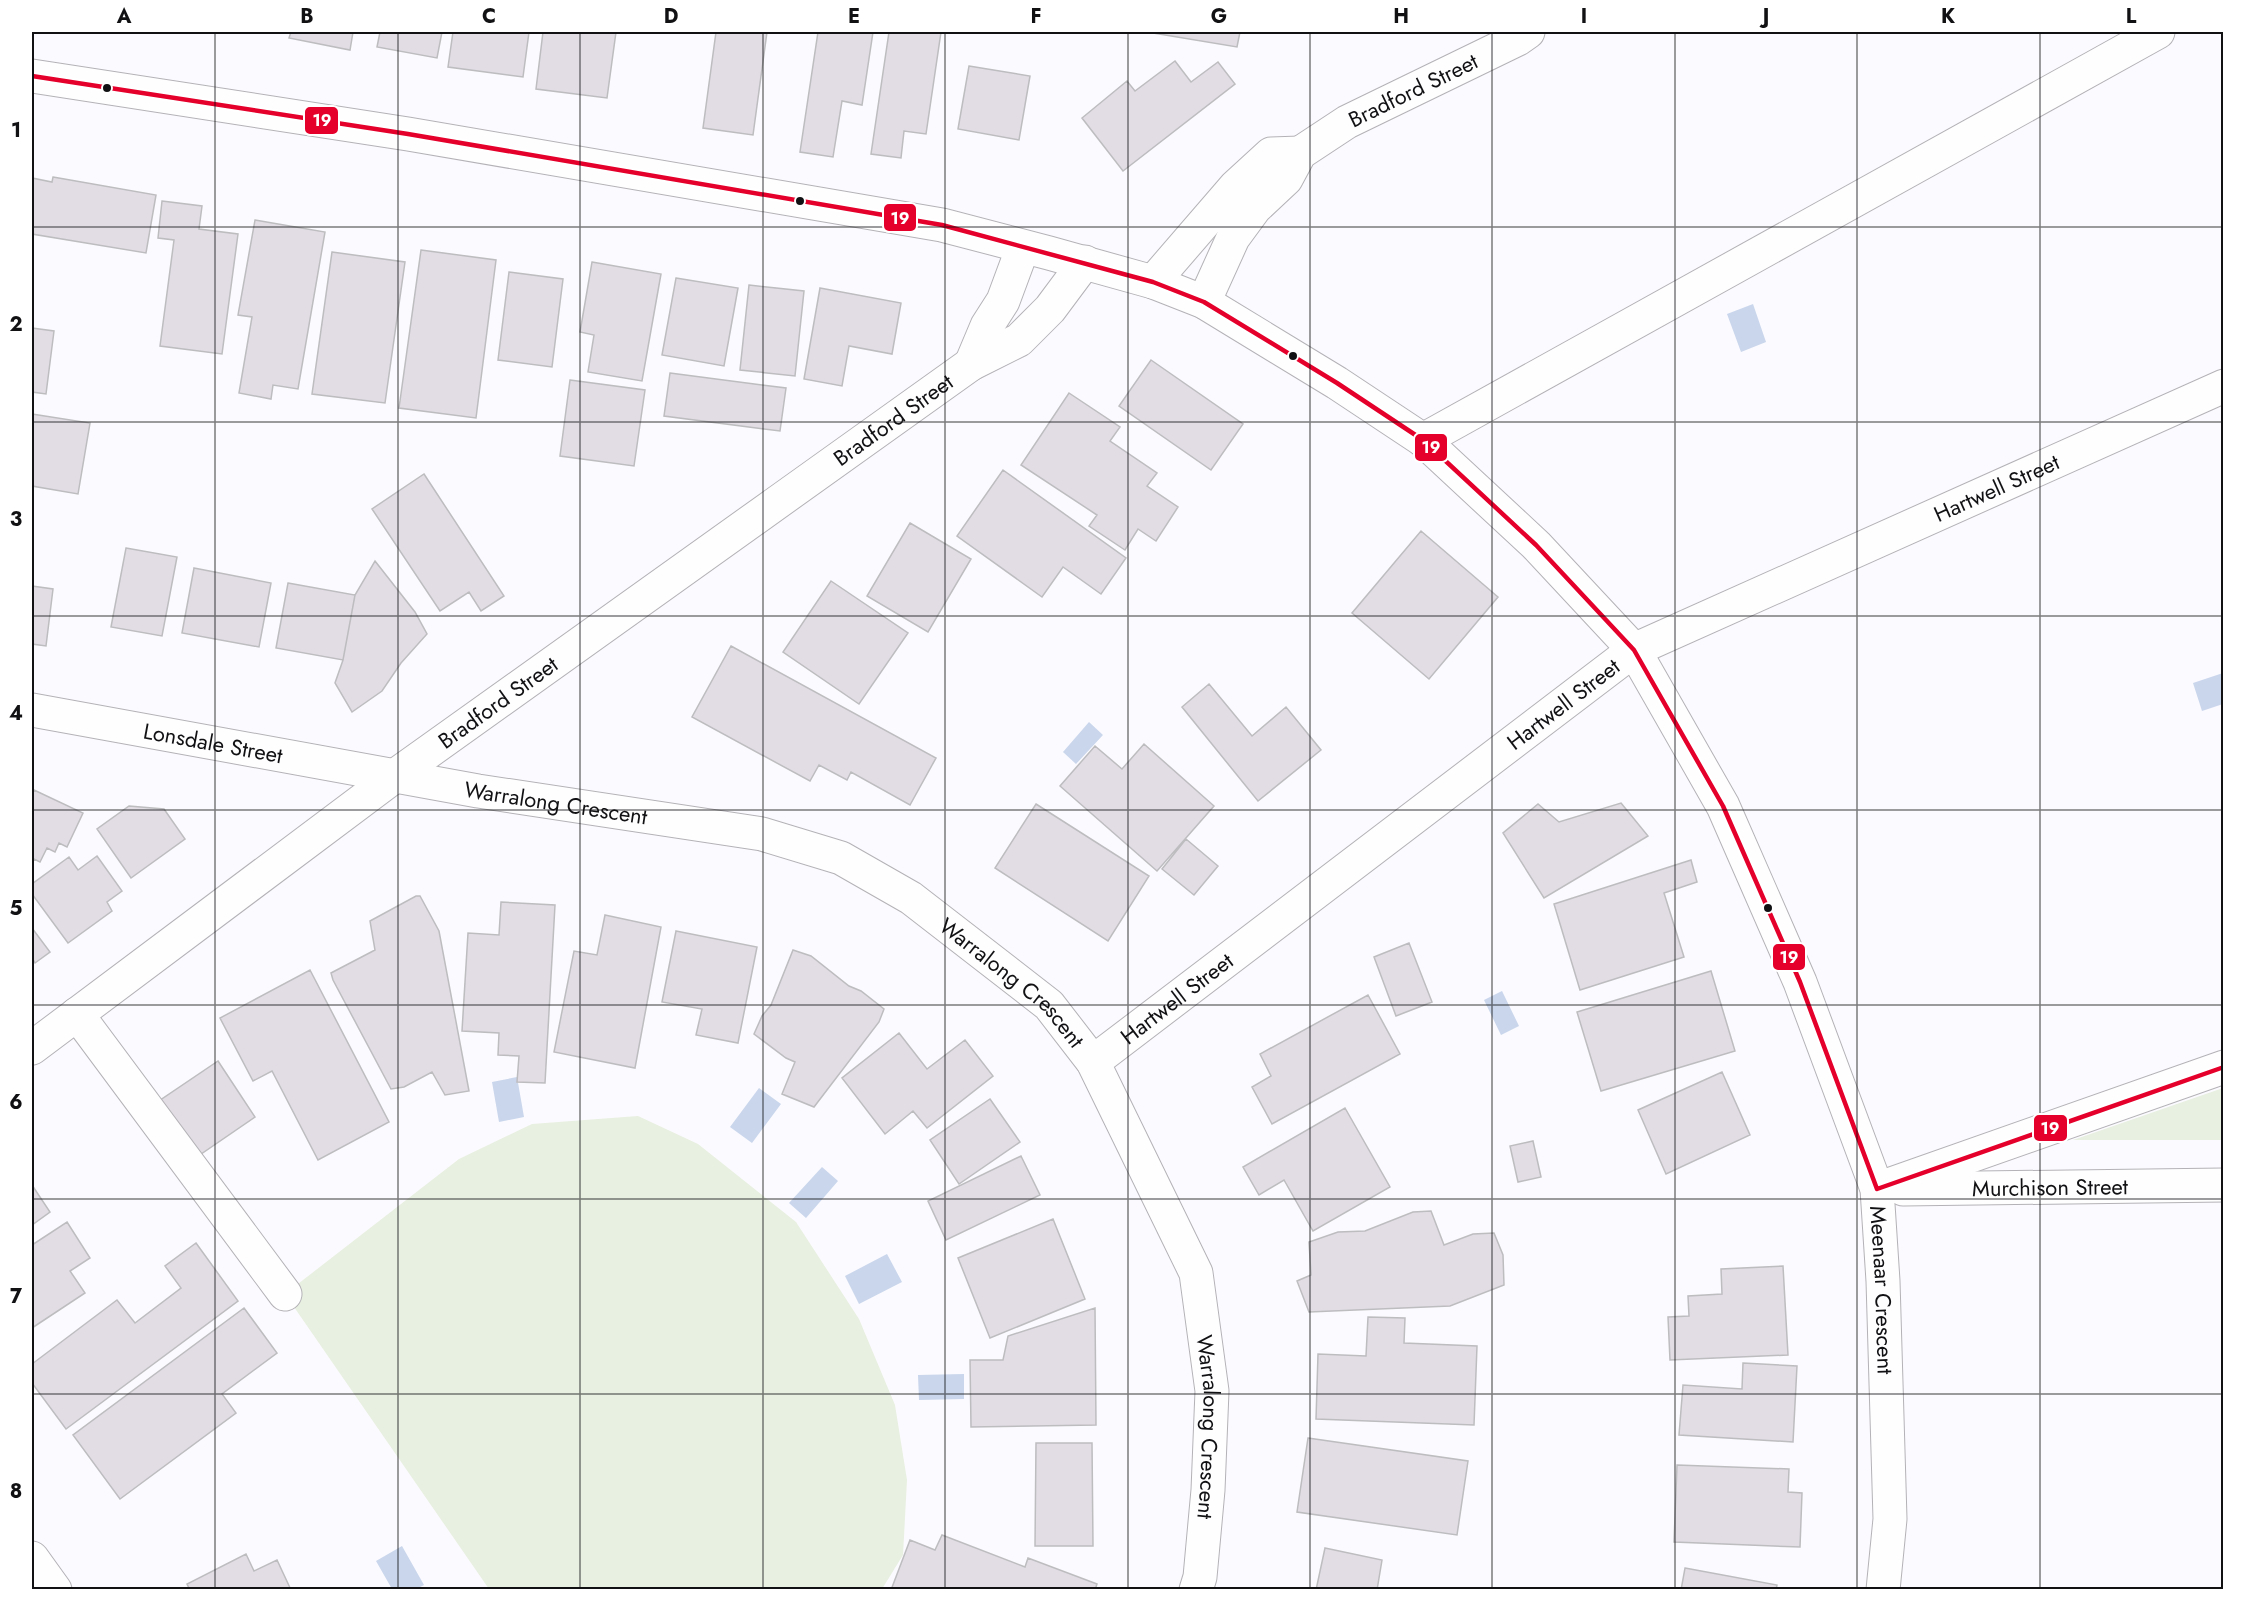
<svg xmlns="http://www.w3.org/2000/svg" width="2255" height="1621" font-family="Jost,sans-serif">
	<style>
		.green { fill: #e8f0e1 }
		.water { fill: #c9d6ec }
		.building { fill: #e2dde5; stroke: #bdbcbf; stroke-width: 1.5 }
		.lines { fill: none; stroke-linecap: round; stroke-linejoin: round }
		.minor-casing { stroke: #b4b2b6; stroke-width: 35 }
		.minor { stroke: #fefeff; stroke-width: 33 }
		.bus-1-casing { stroke: #fff; stroke-width: 9 }
		.bus-1 { stroke: #e4002b; stroke-width: 4.5 }
		.grid { fill: none; stroke: #111013; stroke-width: 1.5; stroke-opacity: 0.55 }
		.bus-dot { fill: #111013; stroke: #fff; stroke-width: 2 }
		.labels { text-anchor: middle; dominant-baseline: central; stroke-width: 4.5; stroke-linejoin: round; paint-order: stroke }
		.street-label { font-size: 22px; fill: #111013; stroke: #fff }
		.line-badge { stroke: #fff; stroke-width: 2 }
		.badge-label { font-size: 16px; text-anchor: middle; font-weight: bold; fill: #fff }
		.neatline { fill: none; stroke: #111013; stroke-width: 2 }
		.grid-label { font-size: 20px; text-anchor: middle; font-weight: bold; fill: #111013 }
	</style>
	<rect width="100%" height="100%" fill="#fbfafe"/>
	<path class="green" d="M2223,1088V1140H2073Z
		M638,1116L698,1144L796,1222L859,1319L895,1405L907,1480L903,1555L882,1589H489L285,1294L459,1159L532,1124Z"/>
	<path class="water" d="M1753,304L1766,342L1741,352L1727,314Z
		M2223,673V704L2202,711L2193,683Z
		M1089,722L1103,735L1076,764L1063,752Z
		M1502,991L1519,1026L1501,1035L1484,1000Z
		M517,1077L524,1117L499,1122L492,1082Z
		M759,1088L781,1104L752,1143L730,1127Z
		M822,1167L838,1181L806,1218L789,1203Z
		M887,1254L902,1282L859,1304L845,1276Z
		M964,1374V1399L919,1400L918,1375Z
		M402,1546L424,1585L416,1589H392L376,1561Z"/>
	<path class="building" d="M291,32H353L350,50L289,38Z
		M380,32H442L437,58L377,47Z
		M453,32H529L523,77L448,67Z
		M543,32H616L607,98L536,89Z
		M716,32H767L753,135L703,128Z
		M818,32H873L862,105L842,101L833,157L800,152Z
		M889,32H941L926,134L904,131L901,158L871,154Z
		M1147,32H1240L1237,47Z
		M1175,61L1191,82L1218,62L1235,84L1123,171L1082,118L1127,81L1135,91Z
		M969,66L1030,76L1019,140L958,129Z
		M53,177L156,195L146,253L32,234V178L52,182Z
		M162,201L202,206L199,229L238,234L222,354L160,346L174,240L158,238Z
		M255,220L325,232L298,389L273,385L271,399L239,393L252,317L238,315Z
		M421,250L496,260L476,418L399,408Z
		M332,252L405,262L385,403L312,394Z
		M592,262L661,274L642,381L588,372L594,335L580,332Z
		M509,272L563,279L552,367L498,360Z
		M676,278L738,288L724,366L662,355Z
		M749,285L804,291L795,376L740,370Z
		M820,288L901,303L892,354L849,346L842,386L804,379Z
		M32,328L54,331L46,394L32,392Z
		M1151,360L1243,424L1211,470L1119,406Z
		M670,373L786,388L780,431L664,416Z
		M570,380L645,390L634,466L560,456Z
		M1069,393L1120,427L1110,441L1157,473L1147,486L1178,507L1156,541L1138,529L1125,550L1089,526L1097,515L1021,465Z
		M32,414L90,423L78,494L32,486Z
		M1003,470L1126,558L1101,594L1063,567L1042,597L957,536Z
		M424,474L504,596L481,611L469,592L440,611L372,509Z
		M910,523L971,559L928,632L867,596Z
		M1421,531L1498,597L1429,679L1352,613Z
		M126,548L177,557L162,636L111,627Z
		M375,561L415,612L427,634L401,663L382,691L352,712L335,683L343,660L355,595Z
		M194,568L271,583L259,647L182,633Z
		M831,581L908,633L859,704L783,652Z
		M288,583L355,595L343,660L276,648Z
		M32,586L53,589L46,646L32,644Z
		M731,646L936,758L910,805L851,772L847,780L819,765L810,781L692,717Z
		M1209,684L1252,736L1286,707L1321,750L1258,801L1182,707Z
		M1144,744L1214,806L1157,871L1060,786L1095,746L1122,769Z
		M34,790L83,813L67,847L59,843L55,852L47,848L40,862L34,859L32,864V794Z
		M1621,803L1648,836L1544,898L1503,833L1538,804L1559,822Z
		M1036,804L1149,876L1108,941L995,868Z
		M129,806L164,809L185,839L131,878L97,829Z
		M1186,839L1218,866L1194,895L1162,869Z
		M97,856L122,891L107,902L112,911L68,943L32,894V884L69,857L78,870Z
		M1691,860L1697,882L1664,893L1684,957L1580,990L1554,904Z
		M416,896H420L439,931L469,1091L445,1095L432,1072L404,1087L391,1089L333,980L331,973L375,950L370,921Z
		M501,902L555,905L545,1083L517,1082L519,1056L498,1055L499,1033L462,1031L468,933L499,935Z
		M605,915L661,927L635,1068L554,1052L574,951L597,955Z
		M32,928L50,952L35,963L32,958Z
		M676,931L757,947L738,1043L696,1035L702,1009L662,1002Z
		M1409,943L1432,1002L1396,1016L1374,957Z
		M793,950L811,956L849,986L861,991L884,1009L879,1022L814,1107L782,1094L795,1062L786,1058L754,1034L762,1016L771,1005Z
		M310,970L389,1122L318,1160L272,1071L253,1081L220,1018Z
		M1711,971L1735,1051L1601,1091L1577,1012Z
		M1368,995L1400,1054L1272,1124L1252,1087L1271,1076L1260,1054Z
		M899,1033L927,1069L965,1040L993,1076L927,1128L913,1111L885,1134L842,1078Z
		M218,1061L255,1117L188,1163L150,1107Z
		M1722,1072L1750,1135L1666,1174L1638,1110Z
		M990,1099L1020,1142L959,1184L930,1140Z
		M1345,1108L1390,1187L1313,1231L1284,1180L1259,1195L1243,1167Z
		M1533,1141L1541,1177L1518,1182L1510,1146Z
		M1021,1156L1040,1195L946,1240L928,1201Z
		M32,1185L50,1212L32,1225Z
		M1431,1211L1444,1245L1473,1234L1494,1233L1503,1255L1504,1285L1450,1306L1309,1312L1297,1281L1311,1275L1309,1242L1338,1232L1365,1231L1413,1212Z
		M1053,1219L1085,1299L990,1338L958,1258Z
		M67,1222L90,1258L70,1271L85,1293L32,1328V1245Z
		M196,1243L238,1301L66,1429L32,1383V1364L117,1300L135,1323L181,1288L165,1266Z
		M1783,1266L1788,1355L1670,1360L1668,1317L1689,1316L1688,1296L1722,1294L1721,1269Z
		M244,1308L277,1353L222,1394L236,1413L120,1499L73,1435Z
		M1095,1308L1096,1425L971,1427L970,1360H1003L1008,1336Z
		M1368,1317L1405,1318L1404,1343L1477,1346L1474,1425L1316,1419L1318,1354L1366,1356Z
		M1743,1363L1797,1366L1793,1442L1679,1435L1683,1385L1742,1389Z
		M1308,1438L1468,1461L1457,1535L1297,1512Z
		M1036,1443H1092L1093,1546H1035Z
		M1677,1465L1789,1469L1788,1492L1802,1493L1800,1547L1674,1542Z
		M942,1535L1025,1567L1028,1558L1097,1584L1095,1590H891L910,1540L935,1550Z
		M1325,1548L1382,1560L1377,1590H1316Z
		M246,1554L254,1571L277,1560L291,1590H190L187,1584Z
		M1685,1568L1777,1585L1776,1590H1681Z"/>
	<g class="lines">
		<g class="minor-casing">
			<g id="minor">
				<path id="s1" d="M32,76L408,134L942,225L1049,253L1153,282L1204,302L1337,383L1423,440L1536,545L1634,650L1723,806L1800,982L1877,1189L1883,1281L1890,1519L1883,1590"/>
				<path d="M1153,282L1235,187L1271,154L1300,153"/>
				<path id="s2" d="M1204,302L1233,238L1255,208L1286,179L1300,153L1347,122L1518,39L1528,32"/>
				<path d="M971,364L987,326L1003,301L1023,247"/>
				<path d="M1423,440L2158,32"/>
				<path id="s3" d="M32,710L478,791L762,834L841,858L911,898L1049,1005L1093,1062L1196,1273L1212,1391L1208,1490L1200,1577L1196,1590"/>
				<path d="M77,1014L285,1294"/>
				<path id="s4" d="M32,1048L396,775L971,364L1019,340L1050,309L1085,262"/>
				<path id="s5" d="M1093,1062L1634,650L2224,386"/>
				<path d="M1877,1189L2224,1067"/>
				<path id="s6" d="M1903,1189L2224,1185"/>
				<path d="M32,1558L55,1590"/>
			</g>
		</g>
		<use href="#minor" class="minor"/>
		<g class="bus-1-casing">
			<path id="bus-1" d="M32,76L408,134L942,225L1153,282L1204,302L1337,383L1423,440L1536,545L1634,650L1723,806L1800,982L1877,1189
				M1877,1189L2224,1067"/>
		</g>
		<use href="#bus-1" class="bus-1"/>
	</g>
	<path class="grid" d="M215,32V1590M398,32V1590M580,32V1590M763,32V1590M945,32V1590M1128,32V1590M1310,32V1590M1492,32V1590M1675,32V1590M1857,32V1590M2040,32V1590M32,227H2224M32,422H2224M32,616H2224M32,810H2224M32,1005H2224M32,1199H2224M32,1394H2224"/>
	<g class="bus-dot">
		<circle cx="107" cy="88" r="5"/>
		<circle cx="800" cy="201" r="5"/>
		<circle cx="1293" cy="356" r="5"/>
		<circle cx="1768" cy="908" r="5"/>
	</g>
	<g class="labels">
		<g class="street-label">
			<text stroke="none"><textPath href="#s2" startOffset="309">Bradford Street</textPath></text>
			<text stroke="none"><textPath href="#s4" startOffset="1066">Bradford Street</textPath></text>
			<text stroke="none"><textPath href="#s5" startOffset="1077">Hartwell Street</textPath></text>
			<text stroke="none"><textPath href="#s4" startOffset="580">Bradford Street</textPath></text>
			<text stroke="none"><textPath href="#s5" startOffset="591">Hartwell Street</textPath></text>
			<text stroke="none"><textPath href="#s3" startOffset="184">Lonsdale Street</textPath></text>
			<text stroke="none"><textPath href="#s3" startOffset="532">Warralong Crescent</textPath></text>
			<text stroke="none"><textPath href="#s3" startOffset="1036">Warralong Crescent</textPath></text>
			<text stroke="none"><textPath href="#s5" startOffset="105">Hartwell Street</textPath></text>
			<text stroke="none"><textPath href="#s6" startOffset="147">Murchison Street</textPath></text>
			<text stroke="none"><textPath href="#s1" startOffset="2446">Meenaar Crescent</textPath></text>
			<text stroke="none"><textPath href="#s3" startOffset="1540">Warralong Crescent</textPath></text>
		</g>
	</g>
	<g class="line-badge">
		<rect x="304" y="106" width="35" height="29" rx="6" fill="#e4002b"/>
		<rect x="883" y="203" width="34" height="29" rx="6" fill="#e4002b"/>
		<rect x="1414" y="433" width="34" height="29" rx="6" fill="#e4002b"/>
		<rect x="1772" y="943" width="34" height="28" rx="6" fill="#e4002b"/>
		<rect x="2033" y="1114" width="35" height="28" rx="6" fill="#e4002b"/>
	</g>
	<g class="badge-label">
		<text x="322" y="126">19</text>
		<text x="900" y="224">19</text>
		<text x="1431" y="453">19</text>
		<text x="1789" y="963">19</text>
		<text x="2050" y="1134">19</text>
	</g>
	<rect width="2255" height="1621" fill="none" stroke="#ffffff" stroke-width="66"/>
	<rect x="33" y="33" width="2189" height="1555" class="neatline"/>
	<g class="grid-label">
		<text x="124" y="23">A</text>
		<text x="307" y="23">B</text>
		<text x="489" y="23">C</text>
		<text x="671" y="23">D</text>
		<text x="854" y="23">E</text>
		<text x="1036" y="23">F</text>
		<text x="1219" y="23">G</text>
		<text x="1401" y="23">H</text>
		<text x="1584" y="23">I</text>
		<text x="1766" y="23">J</text>
		<text x="1948" y="23">K</text>
		<text x="2131" y="23">L</text>
		<text x="16" y="137">1</text>
		<text x="16" y="331">2</text>
		<text x="16" y="526">3</text>
		<text x="16" y="720">4</text>
		<text x="16" y="915">5</text>
		<text x="16" y="1109">6</text>
		<text x="16" y="1303">7</text>
		<text x="16" y="1498">8</text>
	</g>
</svg>
